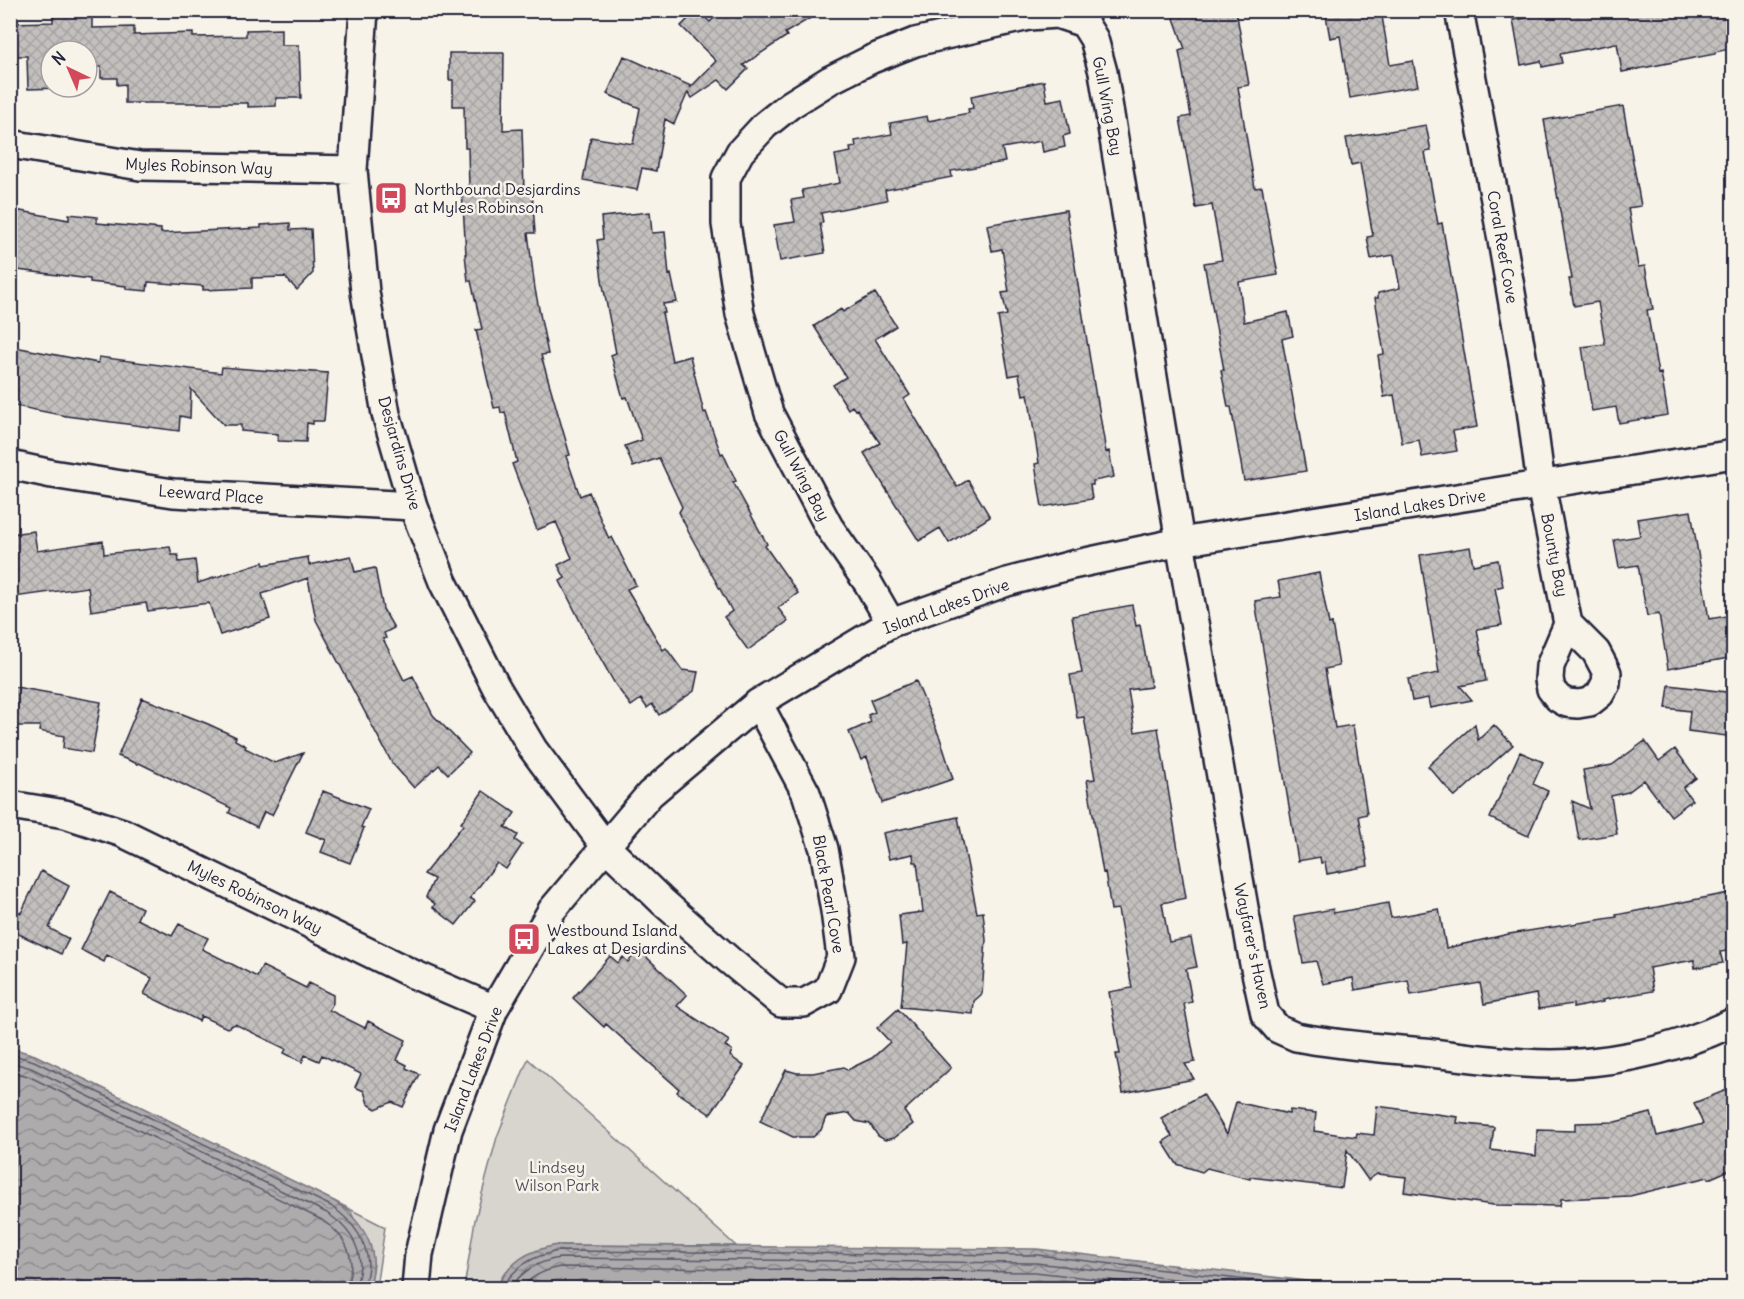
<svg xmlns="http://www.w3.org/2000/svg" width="1744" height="1299" font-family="Delius,sans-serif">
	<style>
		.park { fill: #d8d5cf; stroke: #7d7c85; stroke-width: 1.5 }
		.water { fill: url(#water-waves); stroke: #76747f; stroke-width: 1.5 }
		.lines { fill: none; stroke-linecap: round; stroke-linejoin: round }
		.shore { stroke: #5a5969; stroke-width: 1.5 }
		.building { fill: url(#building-cross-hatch); stroke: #22223b; stroke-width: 1.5 }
		.street-casing { stroke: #22223b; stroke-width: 32 }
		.street { stroke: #f7f3e8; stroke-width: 27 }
		.labels { text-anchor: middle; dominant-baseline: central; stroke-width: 5; stroke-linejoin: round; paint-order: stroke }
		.street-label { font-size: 16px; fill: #22223b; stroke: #f7f3e8 }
		.poi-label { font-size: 16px; fill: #22223b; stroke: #f7f3e8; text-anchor: start }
		.park-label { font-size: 16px; fill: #504f60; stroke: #f7f3e8 }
	</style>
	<defs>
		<pattern id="water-waves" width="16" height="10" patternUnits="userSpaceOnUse" patternTransform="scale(1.5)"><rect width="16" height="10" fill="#aeabad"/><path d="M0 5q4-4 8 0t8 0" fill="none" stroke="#8d8b8e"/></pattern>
		<pattern id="building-cross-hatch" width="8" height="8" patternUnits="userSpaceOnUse" patternTransform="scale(1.5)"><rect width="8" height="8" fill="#c2bfbd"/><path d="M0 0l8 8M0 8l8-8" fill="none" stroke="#a6a4a3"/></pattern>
	</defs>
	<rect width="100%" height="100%" fill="#f7f3e8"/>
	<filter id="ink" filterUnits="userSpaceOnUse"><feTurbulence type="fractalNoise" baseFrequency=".0167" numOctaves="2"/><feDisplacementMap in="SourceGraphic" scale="12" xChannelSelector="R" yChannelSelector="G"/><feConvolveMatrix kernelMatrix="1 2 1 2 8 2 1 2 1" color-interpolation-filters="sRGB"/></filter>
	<g filter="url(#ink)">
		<path class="park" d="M528,1059L736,1246L557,1245L505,1272L496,1288H464L475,1220L497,1137Z
			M334,1201L385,1227L376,1288H369L374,1265L351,1212Z"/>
		<path class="water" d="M11,1048L35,1055L334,1201C364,1222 382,1251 369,1288H11Z
			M557,1245L1037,1249L1365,1288H496C511,1261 526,1251 557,1245Z"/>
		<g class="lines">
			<path class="shore" d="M10,1054L34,1061L331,1206C351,1220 367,1238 368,1265C368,1272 365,1281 364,1288
				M10,1062L31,1068L327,1213C345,1225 359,1241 360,1264C360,1272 357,1280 357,1288
				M10,1071L28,1076L322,1220C338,1231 350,1244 351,1264C351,1272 348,1280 348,1288
				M502,1288C515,1266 533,1256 558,1251L1037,1255L1315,1288
				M511,1288C522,1270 538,1262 559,1258L1036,1263L1252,1288
				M521,1288C532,1276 544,1270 560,1267L1035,1272L1176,1288"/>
		</g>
		<path class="building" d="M53,10H92V28L134,27V35L193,33V37L246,36V30L281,29V45H299L301,98H276V106L248,107V103H125V84L117,85V78H101V67H87V51H51V87L61,88L28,89L27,56H10V23L53,22Z
			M697,10L710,22L722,10H824L785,33L787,36L743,65L748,69L728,89L719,80L692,98L688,92L674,124L665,119L656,171L642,168L637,190L583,180L591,137L633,144L640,108L607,94L624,56L691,86L690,88L716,61L681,26Z
			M1171,10H1236L1249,85L1238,87L1255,188L1262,187L1278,275L1239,282L1244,322L1288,312L1293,336L1282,339L1306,471L1244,481L1231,407H1228L1221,370H1224L1204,263L1222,260L1212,205L1196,208L1180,118L1191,116L1179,51L1185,49Z
			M1325,10H1381L1390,65L1413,61L1418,86L1350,98L1340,36L1330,38Z
			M1526,10H1734V48L1715,52V54L1622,72L1617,43L1560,54L1562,63L1542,67L1541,61L1521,65L1513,20L1527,18Z
			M449,53H504L503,130L522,129L524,191H532L535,233H528L535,289L548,354L541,355L570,455L566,456L580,496L589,492L609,539L612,537L636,585L627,589L663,650L666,648L682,670L698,672L694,691L659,715L652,704L647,708L641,699L631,706L615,684L585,631L560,581L565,578L558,565L572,558L556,522L537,530L512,464L517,462L505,412L501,413L500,407L494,408L476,330L482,329L471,281H468L465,254H466L462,190L469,189L468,148H465L464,106H453V80H449Z
			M1044,81L1047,101L1063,98L1070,134L1063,136L1065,147L1043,152L1041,141L1002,148L1005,162L951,171L952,177L885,190L887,200L821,213L823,222L820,223L825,253L780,261L774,225L795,222L791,200L804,198L802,190L840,183L835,155L851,152L850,148L856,147L855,141L892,134L890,123L927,116L928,121L969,113L968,109L973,108L971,96Z
			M1623,106L1641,206L1628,208L1638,267L1645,266L1653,309L1647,310L1658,374L1661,373L1668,415L1619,423L1616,407L1592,411L1582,347L1605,344L1598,302L1574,306L1569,279H1572L1544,120Z
			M1426,125L1431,151L1425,152L1438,224L1442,223L1477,427L1453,431L1457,451L1422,457L1419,440L1402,443L1394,395L1384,397L1378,355L1384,354L1375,298H1378V293L1400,288L1394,255L1371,259L1367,237L1373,236L1360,163L1351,165L1346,138Z
			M10,209L69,220V214L97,217V223L161,229V233L261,228V225L290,223V230L311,229L313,273L297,290L285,277L252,278V288L203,290V286L148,282L147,291L126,289V286L90,282V279L10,269Z
			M1066,210L1096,397H1097L1106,452L1109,451L1114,477L1093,481V485H1090L1092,499L1042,507L1035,464L1039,463L1028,394L1023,395L1019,374L1009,376L998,317L1007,315L1002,293L1009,292L1002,249L992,251L987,225Z
			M650,212L652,233L665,232L669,275L671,274L677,302L663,304L665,313H662L672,361L690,356L704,413L706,412L721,454L723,453L736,481L733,482L767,544L765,546L798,593L778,608L788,621L748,650L724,617L732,611L689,533L679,512L682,507L659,458L633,467L625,446L642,440L627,397L623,398L611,355L616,353L602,280L597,240L603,239L601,217Z
			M875,293L896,326L875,339L910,395L904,399L957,487L968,480L990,517L949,543L940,528L919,541L886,489L864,453L880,443L857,409L855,410L852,406L848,409L833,385L846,377L814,326L841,309L843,312Z
			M10,346L98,363L99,357L221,373L222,367L286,372V370L328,373L324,421H313V424L307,423L306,442L278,441V434L241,431V425H224L191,389L190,418L180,416L179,431L66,416L10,405Z
			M1691,511L1709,619L1734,615V657L1668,669L1659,614L1647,616L1638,565L1619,568L1614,540L1640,536L1637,519Z
			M34,531L37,551L103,541L104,554L170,547L172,555H178L179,562L195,560L198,583L263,562L264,565L308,557L309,565L351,556L355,572L375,568L383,609L394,628L384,633L386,638L383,639L404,680L413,676L433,715L470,753L448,774L439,765L414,788L392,763L316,620L308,578L262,594L270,619L220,635L209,603L148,611L146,603L91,611L88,587L14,597L10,572V534Z
			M1470,547L1473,565L1498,560L1503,586L1495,588L1502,625L1477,629L1486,681L1460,686L1472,700L1430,708L1428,698L1412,701L1408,679L1439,673L1420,555Z
			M1319,573L1329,624L1332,623L1339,666L1325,669L1335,728L1353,725L1367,814L1359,816L1368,866L1327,874L1325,862L1321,863L1320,857L1298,861L1255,601L1281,597L1278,581Z
			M1132,605L1136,626L1140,625L1151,687L1128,690L1135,732L1158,728L1186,898L1162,903L1169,942L1191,938L1197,967L1186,969L1192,1002L1184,1004L1195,1062L1185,1064L1194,1079L1123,1093L1116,1054H1120L1109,992L1132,988L1118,909L1111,910L1105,872L1103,873L1087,780L1095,779L1084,717L1077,718L1070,675L1082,673L1072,616Z
			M916,681L940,738L953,779L882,803L867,757L861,760L849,732L871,722L868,715L875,712L870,700Z
			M1669,685L1734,693V737L1688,731L1690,711L1666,708Z
			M10,686L101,702L92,753L63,748L64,736L39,731L40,726H10Z
			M142,698L208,724L236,737L235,740L246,746L245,748L275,763L303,753L272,815L264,812L257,827L229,813L231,808L139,763L138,764L118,756Z
			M1475,724L1478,740L1494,725L1513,745L1455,797L1428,766Z
			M1645,741L1659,761L1675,749L1696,778L1683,788L1692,800L1671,816L1644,780L1628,792L1611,796L1617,834L1579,840L1572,801L1590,809L1583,770L1612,765Z
			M1520,752L1543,762L1533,784L1548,791L1528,836L1490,818Z
			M323,791L369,809L361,827L364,828L350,863L321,852L326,840L306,832Z
			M483,791L515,813L505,827L518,835L515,840L522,845L506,869L497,863L470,898L475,901L456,925L433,907L435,904L426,897L434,879L424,874L463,825L461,823Z
			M958,817L977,913L983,912L986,940L982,994L974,1001L973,1014L901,1007L907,944L902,945L899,915L923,912L917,862H914L913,854L889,859L883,833Z
			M41,871L69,886L49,928L69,939L61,954L10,930V907L21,913Z
			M110,892L142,908L137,919L172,936L179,924L208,938L202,949L257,977L262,966L306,988L309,983L333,995V1003L329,1010L365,1028L368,1021L406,1040L397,1060L407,1065L406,1068L419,1074L403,1107L392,1102L376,1109L368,1104L364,1091L355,1087L361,1074L322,1055L319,1061L305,1055L302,1062L284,1053L286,1049L235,1024L227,1028L201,1016L199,1021L144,994L152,978L107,955L104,962L81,950Z
			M1734,892V950L1720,952L1723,963L1695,968L1694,960L1649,968L1653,991L1602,1000L1603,1002L1573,1008V1004L1539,1009L1536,994L1484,1004L1480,983L1411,995L1408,980L1355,990L1353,978L1323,984L1316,961L1303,963L1294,916L1333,909L1334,913L1388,903L1391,918L1439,909L1446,948L1509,934L1617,917L1616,915Z
			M639,950L687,995L677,1006L729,1041L725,1046L732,1050L730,1056L744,1066L710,1114L677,1092L679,1089L606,1024L604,1027L573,998L610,956L618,963L623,957L628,962Z
			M898,1009L951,1068L904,1111L913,1124L894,1138L885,1140L878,1136L870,1124L856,1121L849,1113L826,1117L821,1130L813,1137H793L760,1121L786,1070L797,1073H813L844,1067L847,1070L872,1058L890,1042L877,1028Z
			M1734,1087V1168L1709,1179L1708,1177L1630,1196L1561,1199L1560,1206L1493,1205L1404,1192L1406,1177L1377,1174L1368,1180L1347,1150L1342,1188L1250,1177V1179L1207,1168L1202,1172L1177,1164L1163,1142L1172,1136L1161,1118L1203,1094L1227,1134L1236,1102L1289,1114L1290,1110L1316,1113L1314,1131L1356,1137L1357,1133L1374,1135L1377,1106L1458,1117L1457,1123L1494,1127L1491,1150L1536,1156L1537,1130L1575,1131V1123L1615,1122L1651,1113L1657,1136L1703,1124L1694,1103Z"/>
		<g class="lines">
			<g class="street-casing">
				<path id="street" d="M364,10L353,170L365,292L386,414L413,506L443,582L496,687L533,749L605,846L663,902L729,960L781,1003H804L828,990L841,957L835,911L824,849L806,793L758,703
					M1459,10L1495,200L1530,402L1541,485L1568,624L1596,652L1607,673L1606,683L1600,694L1590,702L1578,704L1567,703L1558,698L1551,689L1549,679L1550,666L1568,624
					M10,144L140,166L353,170
					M10,465L52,474L173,493L413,506
					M891,623L868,583L829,527L769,413L740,314L726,224V178L740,152L765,125L790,105L830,80L872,59L915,42L1029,16L1057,14L1084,23L1094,39L1103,72L1180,542L1253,959L1265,1014L1278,1029L1296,1037C1338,1045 1381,1048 1424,1052C1457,1056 1491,1061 1524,1063C1595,1068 1669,1053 1734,1022
					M10,805L65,814L123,833L413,974L494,1009
					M416,1288L419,1254L448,1130L494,1009L552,910L650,794L758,703L891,623L1007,582L1072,565L1180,542L1734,454"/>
			</g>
			<use href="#street" class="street"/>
		</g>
	</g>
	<defs>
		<g id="bus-square" transform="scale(1.725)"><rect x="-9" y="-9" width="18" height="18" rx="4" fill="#d1495b" stroke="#f7f3e8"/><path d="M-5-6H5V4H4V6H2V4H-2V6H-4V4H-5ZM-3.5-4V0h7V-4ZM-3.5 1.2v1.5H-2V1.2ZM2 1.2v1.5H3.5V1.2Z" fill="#fff"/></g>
	</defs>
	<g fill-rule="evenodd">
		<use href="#bus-square" x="391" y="198"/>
		<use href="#bus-square" x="524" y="939"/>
	</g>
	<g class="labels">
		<g class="street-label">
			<text transform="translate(1108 106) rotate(79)">Gull Wing Bay</text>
			<text transform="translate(199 166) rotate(2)">Myles Robinson Way</text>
			<text transform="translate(1503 247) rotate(80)">Coral Reef Cove</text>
			<text transform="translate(400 453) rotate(74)">Desjardins Drive</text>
			<text transform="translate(802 475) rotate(62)">Gull Wing Bay</text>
			<text transform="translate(211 494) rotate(4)">Leeward Place</text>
			<text transform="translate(1420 505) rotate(-9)">Island Lakes Drive</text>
			<text transform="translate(1555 555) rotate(79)">Bounty Bay</text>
			<text transform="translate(946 606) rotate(-20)">Island Lakes Drive</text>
			<text transform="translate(829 894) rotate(80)">Black Pearl Cove</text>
			<text transform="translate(255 897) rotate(26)">Myles Robinson Way</text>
			<text transform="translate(1253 946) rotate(78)">Wayfarer's Haven</text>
			<text transform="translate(473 1069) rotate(-69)">Island Lakes Drive</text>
		</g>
		<g class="poi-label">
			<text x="414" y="189">Northbound Desjardins<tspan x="414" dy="18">at Myles Robinson</tspan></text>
			<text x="547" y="930">Westbound Island<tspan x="547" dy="18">Lakes at Desjardins</tspan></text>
		</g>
		<g class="park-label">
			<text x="557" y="1167">Lindsey<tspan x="557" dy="18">Wilson Park</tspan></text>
		</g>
	</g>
	<rect width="1744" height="1299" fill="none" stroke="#f7f3e8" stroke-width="36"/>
	<rect x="18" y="18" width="1708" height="1263" fill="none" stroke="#22223b" stroke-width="2" filter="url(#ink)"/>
	<g transform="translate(69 69) rotate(316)"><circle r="28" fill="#f7f3e8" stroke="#a29fa3" stroke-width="1.5"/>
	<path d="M0-4.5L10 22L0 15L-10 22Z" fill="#d1495b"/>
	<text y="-9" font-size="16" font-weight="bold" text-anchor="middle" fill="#22223b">N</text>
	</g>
</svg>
